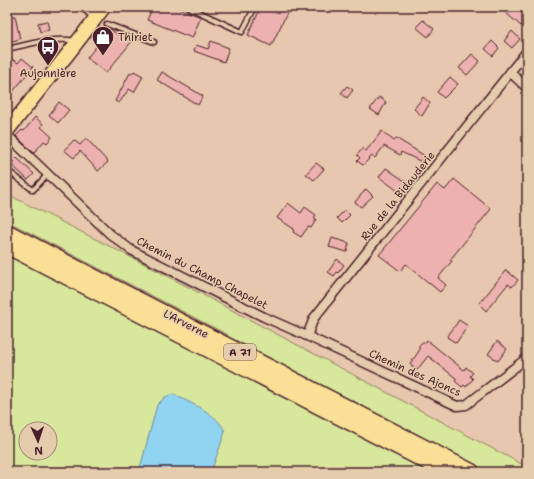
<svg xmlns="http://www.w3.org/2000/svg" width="534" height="479" font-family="'Shantell Sans',sans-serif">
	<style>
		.green { fill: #d7e79b; stroke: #908363; fill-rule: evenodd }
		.water { fill: #90d4f1; stroke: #748ca2 }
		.building { fill: #edb1af; stroke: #4a1f2b }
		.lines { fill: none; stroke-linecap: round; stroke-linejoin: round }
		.lane-casing { stroke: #4a1f2b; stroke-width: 7 }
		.street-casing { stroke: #4a1f2b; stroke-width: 11 }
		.primary-casing { stroke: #4a1f2b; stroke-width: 16 }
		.highway-casing { stroke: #4a1f2b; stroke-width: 18 }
		.lane { stroke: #e5ccad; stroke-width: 4 }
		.street { stroke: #e5ccad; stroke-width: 8 }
		.primary { stroke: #fadf96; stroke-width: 13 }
		.highway { stroke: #fadf96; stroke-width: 15 }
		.labels { text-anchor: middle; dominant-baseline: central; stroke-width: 3; stroke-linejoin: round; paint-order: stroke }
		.shield { fill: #e5ccad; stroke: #785352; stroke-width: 1 }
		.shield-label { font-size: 10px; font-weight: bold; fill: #4a1f2b }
		.poi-label { font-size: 11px; fill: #4a1f2b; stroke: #e5ccad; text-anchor: start }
		.street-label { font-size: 11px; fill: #4a1f2b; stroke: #e5ccad }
	</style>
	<rect width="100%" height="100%" fill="#e7c7ad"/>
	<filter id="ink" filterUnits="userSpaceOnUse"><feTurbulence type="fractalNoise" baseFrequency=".025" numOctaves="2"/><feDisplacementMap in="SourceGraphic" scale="8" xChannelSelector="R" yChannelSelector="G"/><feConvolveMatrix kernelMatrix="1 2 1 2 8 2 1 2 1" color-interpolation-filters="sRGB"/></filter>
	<g filter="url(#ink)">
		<path class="green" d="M7,194L160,272L527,467V472H7V255L113,309L228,335L7,221ZM26,429H50V453H26Z"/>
		<path class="water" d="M173,394C190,403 219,414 225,432L211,472H139L157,405L165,397Z"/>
		<path class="building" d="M153,7H175L201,17L192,38L147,20Z
			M261,7H290L271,46L248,35Z
			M499,7H515L527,17V27L523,24L521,26Z
			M15,16L20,39L9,42L7,34V17Z
			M423,20L434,29L428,37L416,27Z
			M47,21L49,30L40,32L38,23Z
			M110,29L118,35L120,33L127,35L133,40L106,73L87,58Z
			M512,31L520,39L512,48L504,41Z
			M211,41L229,48L224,62L194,51L196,45L208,49Z
			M492,41L499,48L493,56L485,49Z
			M472,54L480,61L467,75L459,68Z
			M7,56L18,63L22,58L33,67L7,99Z
			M134,71L143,76L141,80L134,92L129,89L119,103L115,101L130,73L132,74Z
			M162,72L203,96L198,105L157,80Z
			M450,77L458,84L444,98L437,92Z
			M347,86L353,90L347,98L341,93Z
			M379,97L386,102L379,115L370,109Z
			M423,97L430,103L422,116L414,109Z
			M59,102L69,110L58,123L49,115Z
			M35,117L43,124L41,127L52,137L47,143L44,141L34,153L16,136L22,130L24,131Z
			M382,131L394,141L396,138L425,156L422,162L401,152L400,155L384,146L375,158L372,156L363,165L357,161L360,158L357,155L363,148L366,151Z
			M86,138L108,162L98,171L80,151L74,158L64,150L74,140L80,145Z
			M17,158L34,174L28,180L11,164Z
			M316,163L324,169L314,180L306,174Z
			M386,168L409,184L402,194L379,177Z
			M454,179L491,209L450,260L452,261L438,278L446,285L440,292L406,264L400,271L379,255L437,184L445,190Z
			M366,189L373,196L361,207L355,202Z
			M288,203L301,213L305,207L316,215L314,218L316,220L311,228L308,227L301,237L293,232L294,229L277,218Z
			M345,210L350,215L342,223L337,218Z
			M332,238L349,243L347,252L329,247Z
			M337,259L344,265L338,273L337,272L334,276L328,272Z
			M506,270L518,280L512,287L508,284L486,311L479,304Z
			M459,320L468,326L456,343L447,337Z
			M427,340L464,370L466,367L473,373L470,376L473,379L466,387L464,385L462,387L455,381L457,379L428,356L417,370L410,364L419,351V346L421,343H425Z
			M497,341L507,349L498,361L488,354Z"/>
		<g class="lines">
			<g class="lane-casing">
				<path id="lane" d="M188,7L242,32L255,7
					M107,24L154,42
					M7,49C30,44 53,37 76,41
					M7,170L33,190L48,174"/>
			</g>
			<g class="street-casing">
				<path id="street" d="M84,7L96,17
					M510,72L527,88
					M7,135L110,234L131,250L264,317L307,336L457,406L466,405L527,358
					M307,336L314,318L527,51"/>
			</g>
			<g class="primary-casing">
				<path id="primary" d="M7,131L71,50L104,7"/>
			</g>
			<g class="highway-casing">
				<path id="highway" d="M7,232L472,472
					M7,246L447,472"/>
			</g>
			<use href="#lane" class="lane"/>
			<use href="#street" class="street"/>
			<use href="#primary" class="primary"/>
			<use href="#highway" class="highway"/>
		</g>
	</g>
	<defs>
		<g id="shop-pin" transform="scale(1.15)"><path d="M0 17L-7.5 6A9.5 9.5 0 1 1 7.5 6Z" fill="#4a1f2b" stroke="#e5ccad"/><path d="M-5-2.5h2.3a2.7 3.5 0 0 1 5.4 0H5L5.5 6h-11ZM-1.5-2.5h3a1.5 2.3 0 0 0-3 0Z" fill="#fff"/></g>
		<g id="bus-pin" transform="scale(1.15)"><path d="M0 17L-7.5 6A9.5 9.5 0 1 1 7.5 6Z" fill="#4a1f2b" stroke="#e5ccad"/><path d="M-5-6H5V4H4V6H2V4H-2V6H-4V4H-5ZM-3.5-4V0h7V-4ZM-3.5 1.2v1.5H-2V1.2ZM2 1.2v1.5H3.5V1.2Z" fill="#fff"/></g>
	</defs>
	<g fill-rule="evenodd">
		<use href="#shop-pin" x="103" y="37"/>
		<use href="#bus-pin" x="48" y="47"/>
	</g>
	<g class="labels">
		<rect class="shield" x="224" y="344" width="32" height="16" rx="3"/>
		<g class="shield-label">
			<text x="240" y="352">A 71</text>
		</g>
		<g class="poi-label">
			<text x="118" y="37">Thiriet</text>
			<text x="48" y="73" text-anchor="middle">Aujonnière</text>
		</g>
		<g class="street-label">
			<text transform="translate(398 196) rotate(-51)">Rue de la Bidauderie</text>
			<text transform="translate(202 273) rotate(27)">Chemin du Champ Chapelet</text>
			<text transform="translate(186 324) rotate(27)">L'Arverne</text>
			<text transform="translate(415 373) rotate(24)">Chemin des Ajoncs</text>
		</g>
	</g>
	<rect width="534" height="479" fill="none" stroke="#e5ccad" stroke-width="24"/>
	<rect x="12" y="12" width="510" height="455" fill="none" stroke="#4a1f2b" stroke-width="1.5" filter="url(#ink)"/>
	<g transform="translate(38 441) rotate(177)"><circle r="19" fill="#e5ccad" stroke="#a78779"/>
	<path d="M0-3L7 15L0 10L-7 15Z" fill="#4a1f2b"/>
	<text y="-6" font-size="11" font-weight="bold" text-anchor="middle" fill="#4a1f2b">N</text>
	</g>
</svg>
